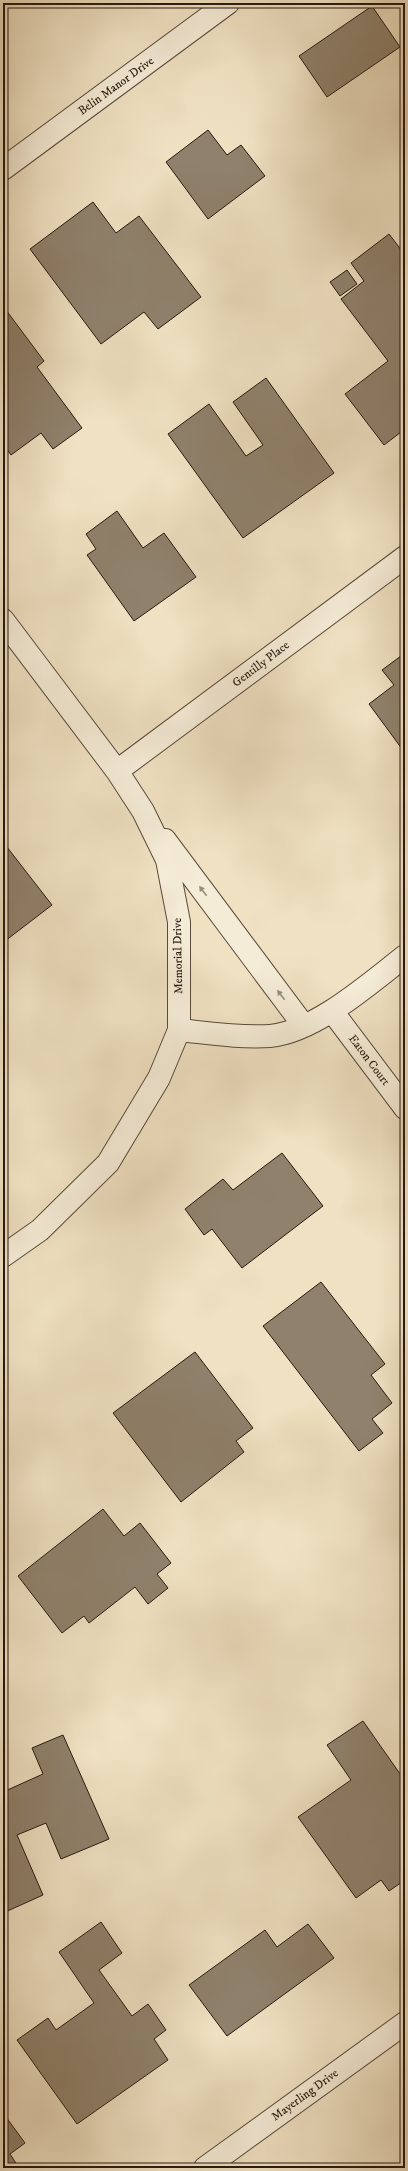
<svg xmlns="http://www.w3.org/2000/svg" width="408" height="2171" font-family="'IM FELL DW Pica',serif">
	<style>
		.building { fill: #8f816c; stroke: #28180f }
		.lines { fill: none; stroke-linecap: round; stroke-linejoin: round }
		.minor-casing { stroke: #5a4a3c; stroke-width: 24 }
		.minor { stroke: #f5ecd7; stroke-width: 22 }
		.oneway { fill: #998d7d }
		.labels { text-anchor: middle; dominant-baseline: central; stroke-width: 3; stroke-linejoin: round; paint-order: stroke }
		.street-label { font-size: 12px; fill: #28180f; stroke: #f5ecd7 }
	</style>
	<rect width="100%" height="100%" fill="#efe1c2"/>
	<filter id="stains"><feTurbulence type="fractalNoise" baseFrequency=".005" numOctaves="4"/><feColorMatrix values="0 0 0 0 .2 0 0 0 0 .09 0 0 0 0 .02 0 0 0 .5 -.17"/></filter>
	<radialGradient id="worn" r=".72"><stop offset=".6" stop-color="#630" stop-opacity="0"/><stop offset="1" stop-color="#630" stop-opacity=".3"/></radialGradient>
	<path class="building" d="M372,6L400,47L327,97L299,56Z
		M208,130L227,155L241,145L265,176L208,219L166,162Z
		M93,202L116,233L139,216L201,297L158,329L144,312L101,344L30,249Z
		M389,234L405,255V429L384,445L345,394L388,361L341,299L364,281L351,263Z
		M347,270L357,284L340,296L330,282Z
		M3,306L44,361L37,367L82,428L53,449L41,433L11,455L3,444Z
		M266,378L334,473L243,538L168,434L209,404L246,456L263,445L233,402Z
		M117,511L143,548L164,533L196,577L134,621L87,555L96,549L86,534Z
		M405,653V753L369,704L394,685L382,670Z
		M3,842L52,905L5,941L3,940Z
		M282,1153L323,1206L242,1268L212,1229L204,1235L185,1209L223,1179L233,1190Z
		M321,1282L385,1364L371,1375L392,1403L372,1419L383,1433L359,1451L263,1326Z
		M195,1352L253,1428L236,1441L244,1452L181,1502L113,1413Z
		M103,1509L124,1536L140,1523L171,1563L157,1574L168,1588L148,1604L135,1587L89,1623L84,1616L62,1633L18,1576Z
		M363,1721L405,1781V1880L389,1891L381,1880L356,1898L298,1817L351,1780L327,1745Z
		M63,1735L109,1839L61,1859L46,1823L17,1835L43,1895L3,1913V1792L43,1774L32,1748Z
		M101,1922L122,1953L99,1970L132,2016L148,2004L166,2030L154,2039L168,2060L77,2124L17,2040L48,2018L56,2030L94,2003L59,1952Z
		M308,1924L334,1958L227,2036L189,1985L265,1930L277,1947Z
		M3,2113L25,2143L10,2154L19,2168H3Z"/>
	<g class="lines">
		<g class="minor-casing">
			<path id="minor" d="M3,169L228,3
				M3,620L117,771L143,811L167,860L179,922V1030L159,1078L108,1163L40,1230L3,1256
				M117,771L405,557
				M165,840L304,1026
				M332,1011L405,1108
				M179,1030C209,1033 240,1038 270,1036C315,1032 370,983 405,956
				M205,2168L405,2023"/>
		</g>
		<use href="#minor" class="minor"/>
	</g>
	<defs><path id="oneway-solid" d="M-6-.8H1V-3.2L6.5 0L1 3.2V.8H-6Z"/></defs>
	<g class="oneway">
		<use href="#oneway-solid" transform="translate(203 891) rotate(-127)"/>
		<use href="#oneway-solid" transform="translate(281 995) rotate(-127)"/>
	</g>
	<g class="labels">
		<g class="street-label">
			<text transform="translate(116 86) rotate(-36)">Belin Manor Drive</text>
			<text transform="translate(261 664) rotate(-37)">Gentilly Place</text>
			<text transform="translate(178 956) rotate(-91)">Memorial Drive</text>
			<text transform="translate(369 1060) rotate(53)">Eaton Court</text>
			<text transform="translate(305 2095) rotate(-36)">Mayerling Drive</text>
		</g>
	</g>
	<rect width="408" height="2171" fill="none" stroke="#efe1c2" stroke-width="16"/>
	<rect x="4" y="4" width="400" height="2163" fill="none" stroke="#28180f" stroke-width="2"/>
	<rect x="8" y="8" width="392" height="2155" fill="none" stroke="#28180f"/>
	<rect width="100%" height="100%" filter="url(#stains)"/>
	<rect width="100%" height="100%" fill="url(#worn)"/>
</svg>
